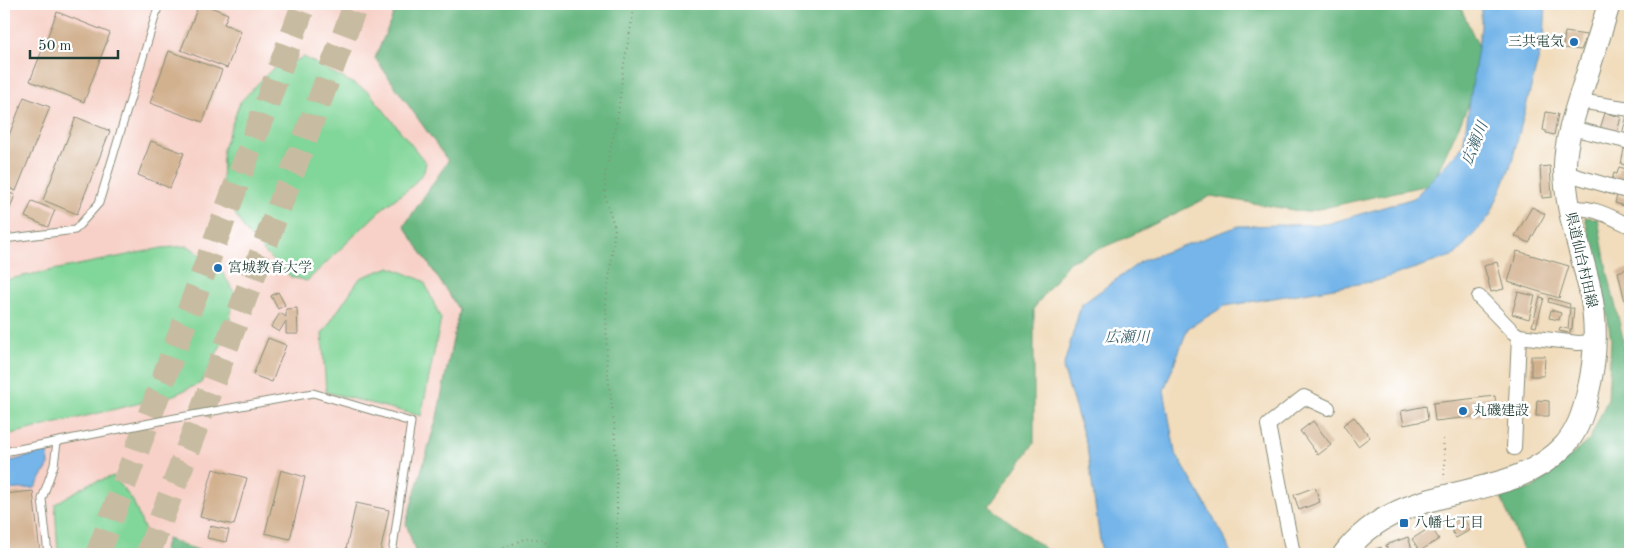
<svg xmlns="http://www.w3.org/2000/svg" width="1634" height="558" font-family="'Old Standard TT','Noto Serif JP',serif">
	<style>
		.built { fill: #f7d1c8 }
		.green { fill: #81d699; stroke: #508a66 }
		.forest { fill: #68b781; stroke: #447a5a }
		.water { fill: #74b5e9; stroke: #4a798e }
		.building { fill: #d2b18f }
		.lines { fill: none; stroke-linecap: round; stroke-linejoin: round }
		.highway-tunnel { stroke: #c7bca1; stroke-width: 25; stroke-dasharray: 25 12; stroke-linecap: butt }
		.lane-casing { stroke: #888c78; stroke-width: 9 }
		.street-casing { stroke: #888c78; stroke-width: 16 }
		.primary-casing { stroke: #888c78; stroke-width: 24 }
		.path { stroke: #888c78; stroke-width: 2; stroke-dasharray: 1 4; stroke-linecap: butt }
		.lane { stroke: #fff; stroke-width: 7 }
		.street { stroke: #fff; stroke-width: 14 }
		.primary { stroke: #fff; stroke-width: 22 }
		.poi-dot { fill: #1f6fb2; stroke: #fff; stroke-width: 2 }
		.labels { text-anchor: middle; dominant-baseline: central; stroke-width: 5; stroke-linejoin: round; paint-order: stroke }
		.poi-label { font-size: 14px; fill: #1f3d34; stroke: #fff; text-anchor: start }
		.street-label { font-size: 14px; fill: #1f3d34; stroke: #fff }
		.water-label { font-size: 15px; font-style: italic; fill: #39616a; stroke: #fff }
	</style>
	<rect width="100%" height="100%" fill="#fff"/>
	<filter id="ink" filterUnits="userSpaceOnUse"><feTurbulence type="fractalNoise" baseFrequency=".02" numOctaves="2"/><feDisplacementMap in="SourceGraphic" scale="10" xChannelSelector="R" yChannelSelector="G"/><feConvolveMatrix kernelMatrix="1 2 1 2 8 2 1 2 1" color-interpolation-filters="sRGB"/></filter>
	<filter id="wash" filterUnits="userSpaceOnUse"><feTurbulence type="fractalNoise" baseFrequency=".0096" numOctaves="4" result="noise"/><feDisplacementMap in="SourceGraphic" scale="20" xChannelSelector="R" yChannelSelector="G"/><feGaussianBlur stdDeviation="1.12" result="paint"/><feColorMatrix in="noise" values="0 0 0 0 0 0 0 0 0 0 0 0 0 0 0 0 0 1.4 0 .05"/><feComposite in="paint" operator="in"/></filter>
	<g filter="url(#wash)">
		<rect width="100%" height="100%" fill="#f1dcbc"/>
		<path class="built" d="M4,4H398L375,58L448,161L404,226L459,310L437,417L406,523L416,554H209L168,539L162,554H4Z"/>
		<path class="green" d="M304,57L369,92L426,163L424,172L411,187L383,208L307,281L291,277L271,259L245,231L222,191L223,149L240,102L272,69Z
			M188,246L219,267L235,293L227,334L201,383L174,395L7,435L4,434V280L162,248Z
			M390,267L424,281L441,319L421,416L326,392L322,334L360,278Z
			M114,476L133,501L147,536L143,554H58L55,504L88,484Z"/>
		<path class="forest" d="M398,4H1459L1487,65L1432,184L1305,212L1211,196L1132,235L1069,262L1034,308V443L989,506L1052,554H416L406,523L437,417L459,310L404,226L448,161L375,58Z
			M1585,217L1598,219L1606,265L1623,338V367H1630V554H1525L1501,498L1535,487L1589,440L1608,399L1611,339L1605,304Z
			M167,539L209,554H162Z"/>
		<path class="water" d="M1481,4H1546L1544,37L1511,165L1490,216L1455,255L1376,281L1225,306L1188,328L1164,390L1175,452L1224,536L1231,554H1104L1101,548L1087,447L1063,368L1081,305L1143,260L1239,226L1327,224L1414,198L1463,146L1481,27Z
			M48,451L49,465L35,488L5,490L4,463Z"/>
		<g id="blocks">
			<path class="building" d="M199,4H203L228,14L224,24L241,31L227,68L181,50Z
				M57,12L110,33L84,102L30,81Z
				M1565,32L1587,35L1581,50L1563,48Z
				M169,51L222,70L203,122L150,103Z
				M24,97L50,107L16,191L4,186V148Z
				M1546,112L1558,114L1554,135L1546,133V131L1543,130Z
				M1605,113L1621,117L1617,133L1600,129Z
				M1627,115L1630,116V136L1622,134Z
				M76,117L110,131L77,214L43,200Z
				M151,141L184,153L170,188L138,175Z
				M1624,149L1630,150V166L1621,164Z
				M1550,166L1552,197L1542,198L1540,167Z
				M1619,167L1630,170L1627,183L1612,180L1614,173L1617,174Z
				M4,191L15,195L4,224Z
				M1617,195L1626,198L1624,206L1615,203Z
				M32,201L55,210L48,227L25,217Z
				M1532,207L1545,214L1529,243L1515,236Z
				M1517,251L1569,266L1559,298L1508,282Z
				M1497,262L1504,289L1491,292L1484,266Z
				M1630,268V309L1627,310L1618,272Z
				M278,292L285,305L278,309L271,296Z
				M1518,292L1535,296L1529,319L1512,314Z
				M1540,297L1544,298L1536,327L1532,326Z
				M1549,298L1570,304L1569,308L1548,302Z
				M297,308L298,334H286V321L279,332L271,327L280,313L286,317V309Z
				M1570,308H1574L1572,329H1570V333L1559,331L1560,327L1568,329Z
				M1551,310L1561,313L1559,320L1549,318Z
				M268,338L286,345L272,382L253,375Z
				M1531,356H1545L1544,376H1531Z
				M1495,396L1497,414L1435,421L1433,403Z
				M1537,400L1549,401V416H1536Z
				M1426,406L1428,420L1404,425L1401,411Z
				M1354,417L1370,437L1358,446L1343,425Z
				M1313,421L1331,445L1318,455L1300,431Z
				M213,469L247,478L234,525L200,517Z
				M281,470L305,477L290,539L265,533Z
				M1315,487L1320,502L1299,510L1294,495Z
				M33,491L40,554H5L4,494Z
				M356,503L389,510L380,554H345Z
				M1463,516L1470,530L1456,538L1448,524Z
				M210,526L229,530L226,542L207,538Z
				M1431,527L1439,539L1420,551L1412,539Z
				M1408,537L1413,552L1407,554H1389L1386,545Z
				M1381,547L1384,554H1365Z"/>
		</g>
	</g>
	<g filter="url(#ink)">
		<use href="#blocks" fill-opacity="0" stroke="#888c78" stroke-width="1"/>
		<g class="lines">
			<path class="highway-tunnel" d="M98,554L304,4
				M148,554L356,4"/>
			<g class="lane-casing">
				<path id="lane" d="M4,239L75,230L99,203L159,4
					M4,452L170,419L313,393L411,422L393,547
					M48,554L42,499L54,465L57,442"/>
			</g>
			<g class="street-casing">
				<path id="street" d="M1579,101L1630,109
					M1571,128L1630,142
					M1565,173L1630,192
					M1569,209C1591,205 1611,217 1630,226
					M1479,297L1513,332L1519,336L1578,343L1594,342
					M1514,448L1519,336
					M1293,554L1268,425L1304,397L1328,408"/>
			</g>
			<g class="primary-casing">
				<path id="primary" d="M1344,554C1402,477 1506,507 1564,446C1578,431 1584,412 1588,392C1596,359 1597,323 1590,290C1581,249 1564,207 1565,164C1566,138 1575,112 1583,87C1592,59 1601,31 1609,4"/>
			</g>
			<path class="path" d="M1443,439L1445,463L1444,479
				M490,554L526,538L544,540L549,548L550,554
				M617,554V482L614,423L607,368L606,303L615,228L605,198V174L618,115L623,69L635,4"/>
			<use href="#lane" class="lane"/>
			<use href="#street" class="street"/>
			<use href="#primary" class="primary"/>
		</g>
	</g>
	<g class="poi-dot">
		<circle cx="1574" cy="42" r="5"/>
		<circle cx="218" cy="268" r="5"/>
		<circle cx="1463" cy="411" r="5"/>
		<rect x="1399" y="518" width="10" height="10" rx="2.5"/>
	</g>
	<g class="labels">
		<g class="poi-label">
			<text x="1564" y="42" text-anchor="end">三共電気</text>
			<text x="228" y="268">宮城教育大学</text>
			<text x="1473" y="411">丸磯建設</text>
			<text x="1414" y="523">八幡七丁目</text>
		</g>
		<g class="street-label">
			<text transform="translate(1581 260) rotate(77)">県道仙台村田線</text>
		</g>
		<g class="water-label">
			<text transform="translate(1476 144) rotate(-68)">広瀬川</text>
			<text x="1127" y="338">広瀬川</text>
		</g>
	</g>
	<rect width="1634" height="558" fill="none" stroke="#fff" stroke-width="20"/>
	<path d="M30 50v8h88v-8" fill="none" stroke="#1f3d34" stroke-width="2.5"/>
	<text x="38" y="50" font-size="15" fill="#1f3d34" stroke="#ffffff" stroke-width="4" paint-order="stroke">50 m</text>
</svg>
